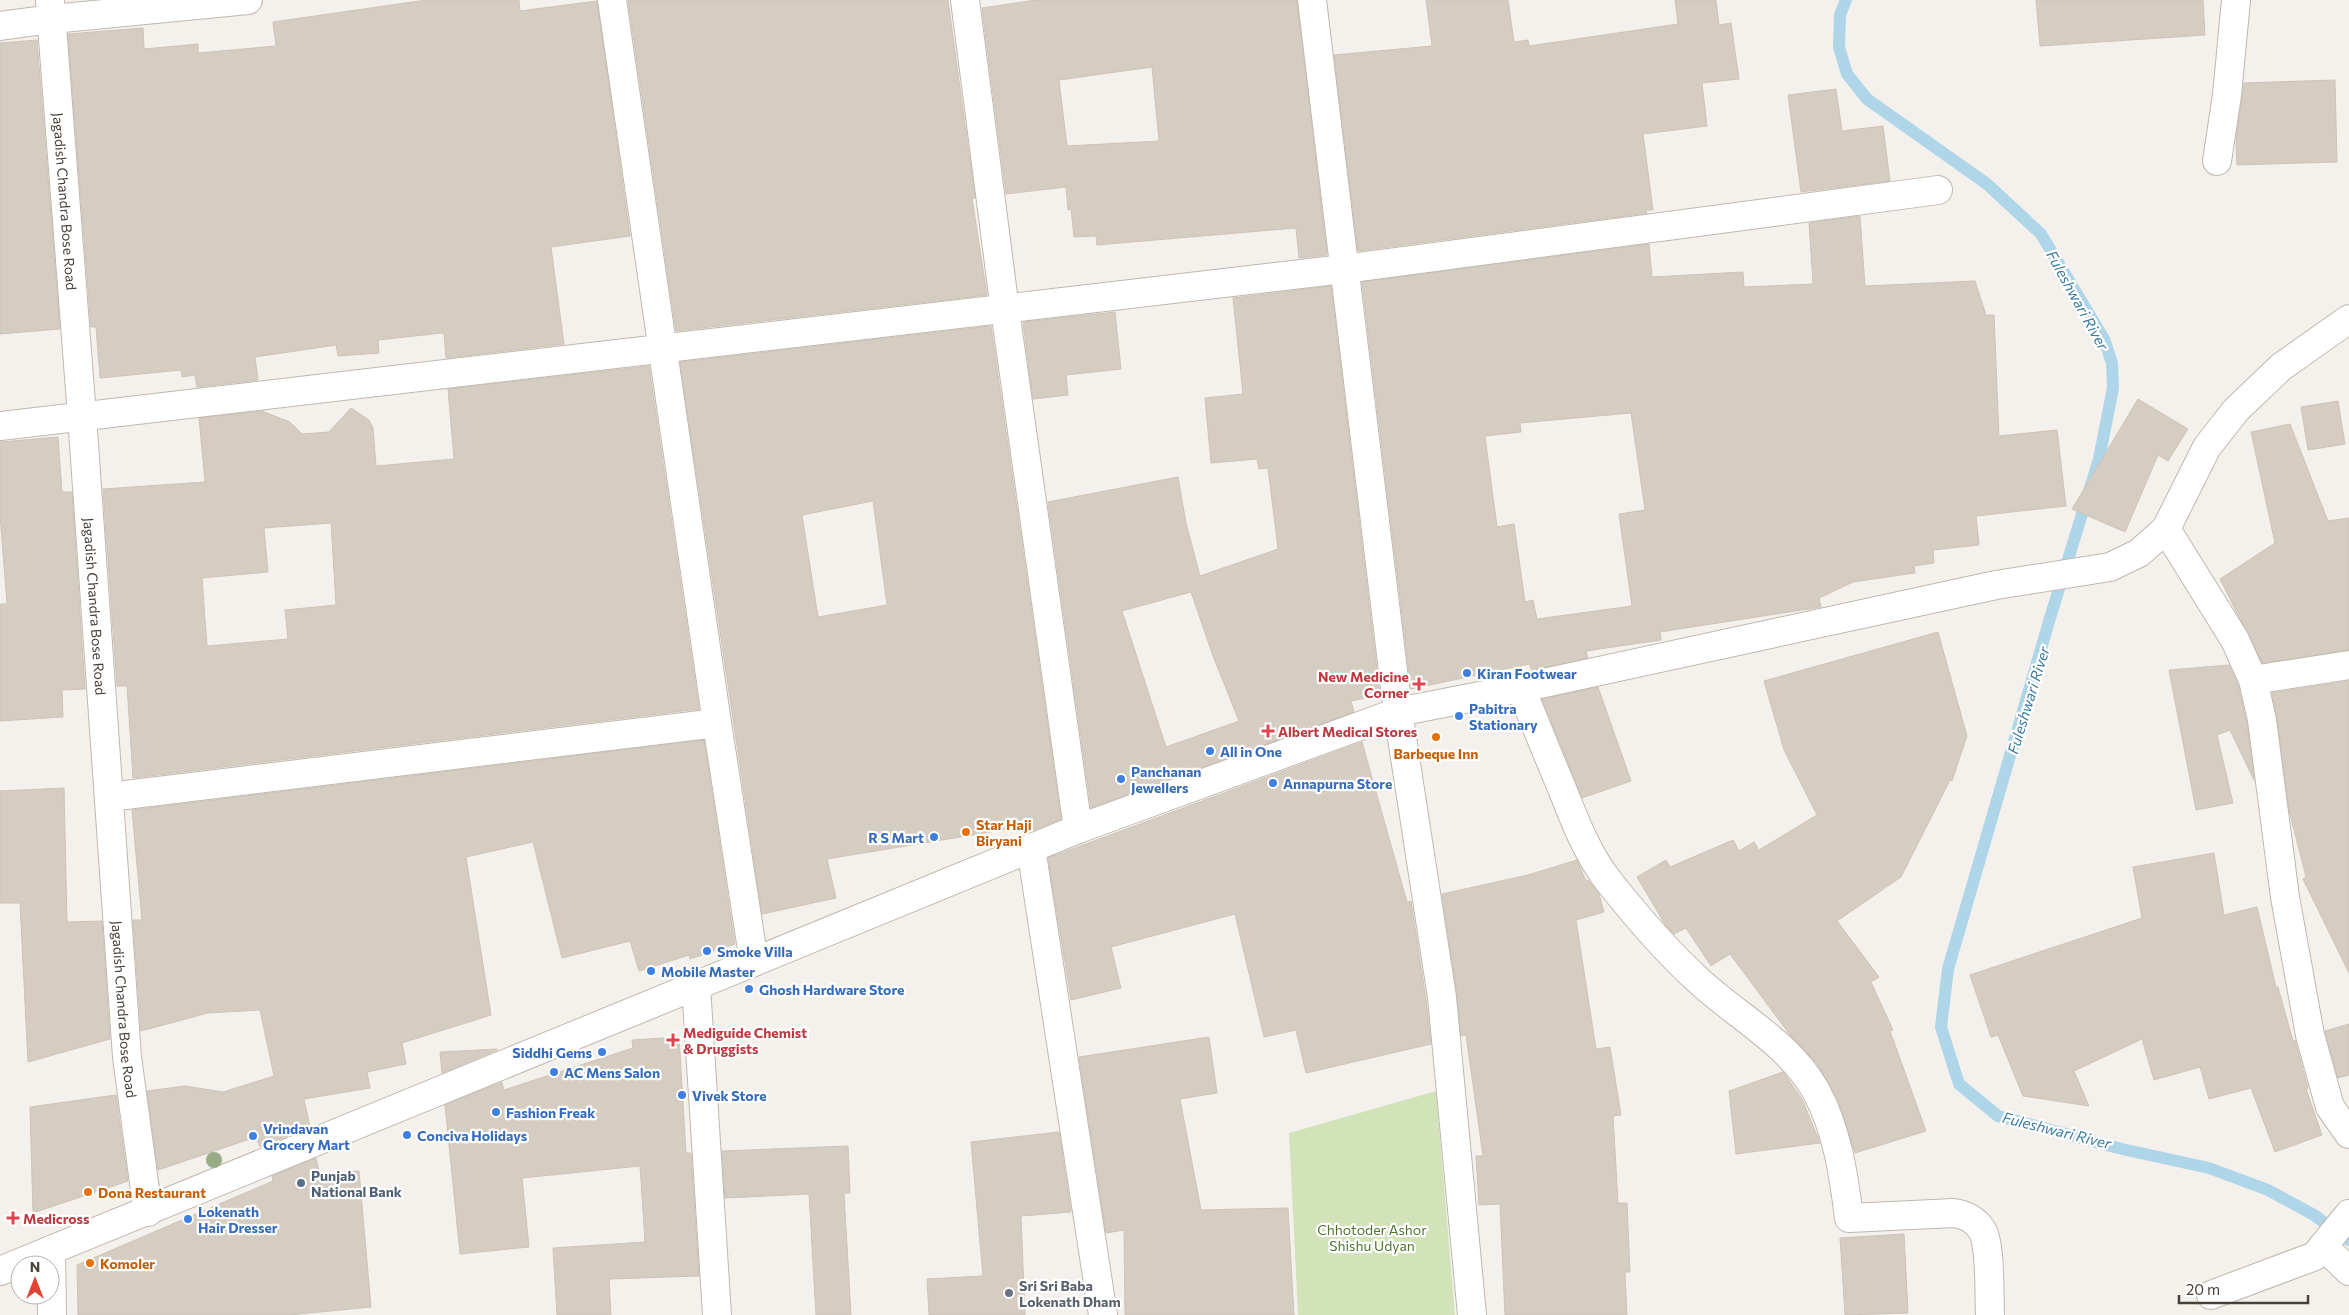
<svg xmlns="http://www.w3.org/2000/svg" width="2349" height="1315" font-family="Commissioner,sans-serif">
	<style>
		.green { fill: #d3e3b9 }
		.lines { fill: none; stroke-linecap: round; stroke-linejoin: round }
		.stream { stroke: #afd5e9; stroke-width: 12 }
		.building { fill: #d5ccc2; stroke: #cfc3b6; fill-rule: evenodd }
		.minor-casing { stroke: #bfb8af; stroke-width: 30 }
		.minor { stroke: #fff; stroke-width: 28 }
		.tree { fill: #9aac86 }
		.shop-dot { fill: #3f7fe0; stroke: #fff; stroke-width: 2 }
		.health-dot { fill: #e0444e; stroke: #fff; stroke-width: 2 }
		.food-dot { fill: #e8710a; stroke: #fff; stroke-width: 2 }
		.service-dot { fill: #5c6f8a; stroke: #fff; stroke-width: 2 }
		.worship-dot { fill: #6b7280; stroke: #fff; stroke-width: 2 }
		.labels { text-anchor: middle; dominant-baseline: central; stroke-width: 4.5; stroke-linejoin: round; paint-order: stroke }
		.street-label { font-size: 14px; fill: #48413a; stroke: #fff }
		.shop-label { font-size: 14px; font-weight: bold; fill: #366cbe; stroke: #fff; text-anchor: start }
		.health-label { font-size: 14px; font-weight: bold; fill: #be3a42; stroke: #fff; text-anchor: start }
		.food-label { font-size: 14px; font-weight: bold; fill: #c56008; stroke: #fff; text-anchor: start }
		.service-label { font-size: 14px; font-weight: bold; fill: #4e5e75; stroke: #fff; text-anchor: start }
		.park-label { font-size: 14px; fill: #507433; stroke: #fff }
		.worship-label { font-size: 14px; font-weight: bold; fill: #5b616d; stroke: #fff; text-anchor: start }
		.water-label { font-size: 15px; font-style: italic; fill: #3c7ca1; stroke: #fff }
	</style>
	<rect width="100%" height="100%" fill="#f4f1ec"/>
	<path class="green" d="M1436,1091L1455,1315H1298L1289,1133Z"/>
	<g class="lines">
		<path class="stream" d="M1846,0L1840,15L1839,47L1847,74L1867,99L1987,184L2041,234L2104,339L2112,363L2113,388L2099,459L2050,618L1948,969L1941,1027L1959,1084L1998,1116L2122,1149L2209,1168L2268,1190L2314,1215L2349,1240"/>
	</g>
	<path class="building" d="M426,0H519L520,11L597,1L630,236L551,247L564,344L446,358L444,334L442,333L378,340L379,353L338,356L336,345L255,357L258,380L197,387L195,375L182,377L181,370L100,378L96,327H91L68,34L143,28L144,49L198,44V53L276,46L273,22Z
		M628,0H948L975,198H972L987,295L676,331Z
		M1036,0H1297L1327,255L1299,258L1296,228L1097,245L1096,236L1074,237L1071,209L1068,210L1066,187L1006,194L982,8ZM1152,67L1159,141L1067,146L1059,80Z
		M1426,0H1508L1514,42L1528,40L1529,46L1678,24L1675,0H1716L1719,25L1731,23L1739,79L1702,83L1707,126L1643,134L1653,210H1646L1647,213L1358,251L1334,55L1432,46Z
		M2036,0H2203L2205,35L2040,46Z
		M37,40L60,329L0,334V43Z
		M2335,80L2337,162L2237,165L2236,140L2244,83Z
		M1836,89L1842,131L1883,126L1890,181L1801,192L1788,95Z
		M1860,216L1865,286L1975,281L1986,315H1994L1999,436L2057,430L2066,506L1976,516L1979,545L1933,550L1934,563L1914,566L1915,573L1853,582L1819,598L1821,607L1660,632L1661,640L1586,651L1588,658L1532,670L1529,664L1411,689L1362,282L1649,244L1652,277L1743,272L1744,287L1813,284L1809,223ZM1631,413L1645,510L1619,514L1632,606L1537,619L1533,600L1525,602L1514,524L1497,527L1485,436L1521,432L1520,423Z
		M1331,286L1380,695L1351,701L1354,712L1091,808L1048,502L1178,477L1186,523L1200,576L1278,549L1268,468L1259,469L1257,459L1211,463L1205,398L1243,394L1233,298ZM1191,592L1213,656L1239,721L1166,747L1122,611Z
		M1115,312L1121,369L1066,375L1068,395L1033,399L1023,322Z
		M991,326L1061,819L1034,830L1033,825L827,859L836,898L762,914L680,362ZM873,501L887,605L818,617L802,515Z
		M649,366L699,709L133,778L127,686H117L103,489L205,482L199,418L262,411L290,422L302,434L329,432L351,408L369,420L373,428L376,466L454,459L448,389ZM331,523L336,605L285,610L288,639L207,646L202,578L268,572L264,528Z
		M2138,399L2188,429L2168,461L2158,455L2125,532L2072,509Z
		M2338,401L2345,444L2308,450L2301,407Z
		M2290,424L2328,521L2349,518V650L2262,663L2220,579L2275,543L2251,432Z
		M58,437L62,492H72L85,689L62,690L63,717L0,721V604H7L0,515V442Z
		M1938,632L1967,736L1952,781L1950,780L1901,877L1837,921L1879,977L1871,982L1893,1030L1890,1031L1926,1131L1855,1153L1838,1100L1817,1064L1790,1035L1730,954L1711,966L1686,928L1674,934L1666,926L1637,877L1666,860L1670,867L1733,840L1739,851L1754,842L1759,850L1817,815L1784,750L1764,681Z
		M2229,665L2238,685L2247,723L2254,780L2230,730L2217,735L2233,803L2196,810L2169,670Z
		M2349,681V973L2303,879L2306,877L2289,810L2277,718L2272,693Z
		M1598,687L1631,781L1582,798L1542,699Z
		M704,740L735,944L690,959L689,955L639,971L630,941L562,958L533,842L466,857L491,1015L402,1043L406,1064L367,1072L370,1088L304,1099L310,1127L260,1147L256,1137L158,1170L147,1091L185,1086L223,1092L274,1076L260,1010L208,1013L141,1031L133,920H142L132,810Z
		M1362,742L1407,902L1411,901L1426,999L1431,1044L1306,1073L1296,1030L1264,1037L1235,914L1111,947L1121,988L1071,1000L1048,858Z
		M64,788L67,922L102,921L110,1039L28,1062L20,903H0V791Z
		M2214,853L2224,915L2257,907L2276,987H2278L2293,1041L2295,1040L2308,1088L2306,1089L2322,1135L2275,1152L2251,1088L2209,1099L2200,1067L2154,1080L2142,1039L2074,1071L2089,1106L2023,1096L1998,1035L1991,1037L1970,975L2142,918L2133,867Z
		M1577,860L1586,881L1588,880L1599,894L1604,912L1576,920L1596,1049L1610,1047L1621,1115L1613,1116L1618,1203H1627L1630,1272H1625L1627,1315H1505L1500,1204L1479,1205L1476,1156H1483L1466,1035L1461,1036L1457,995L1442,894L1528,875Z
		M2349,1024V1075L2338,1078L2325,1031Z
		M679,1037L686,1153H691L699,1276L609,1279L611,1315H557L553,1248L645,1242L640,1166L522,1178L529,1247L460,1254L445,1105L502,1082L504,1090L633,1048L632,1040Z
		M1209,1037L1217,1093L1180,1099L1201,1210L1288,1208L1294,1315H1125L1124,1230L1106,1233L1079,1057Z
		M497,1049V1050L442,1073L440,1052Z
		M1783,1072L1802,1099L1820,1143L1736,1154L1729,1091Z
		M116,1095L128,1181L33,1213L30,1107Z
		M1059,1132L1071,1212L1021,1216L1025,1315H929L927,1279L983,1276L971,1142Z
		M848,1146L850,1193H844L851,1315H816L809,1194L725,1198L722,1151Z
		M316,1158L320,1174L359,1171L371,1307L289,1315H78L77,1265L273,1181L272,1176Z
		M1904,1234L1908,1313L1845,1315L1840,1238Z"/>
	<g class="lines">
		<g class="minor-casing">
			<g id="minor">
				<path id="s1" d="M50,0L82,416L127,1057L148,1212"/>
				<path d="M612,0L717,723L754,962"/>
				<path d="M965,0L1005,310L1078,829"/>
				<path d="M1312,0L1398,712L1442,997L1472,1315"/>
				<path d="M0,26L52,19L248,0"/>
				<path d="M2217,161L2227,95L2236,0"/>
				<path d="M0,426L1344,269L1938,190"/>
				<path d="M2166,529L2235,640L2253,680L2262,720L2285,897L2310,1035L2330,1107L2349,1134"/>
				<path d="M2253,680L2349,665"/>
				<path d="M1521,688C1534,721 1547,753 1561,786C1574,819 1587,854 1610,883C1637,917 1666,951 1699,981C1738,1017 1789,1043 1816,1091C1837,1129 1844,1176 1849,1218L1954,1213C1966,1215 1975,1219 1982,1230C1991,1245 1989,1296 1990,1315"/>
				<path d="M109,797L717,723"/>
				<path d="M1031,848L1103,1315"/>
				<path d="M696,986L717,1315"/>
				<path d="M2323,1246L2349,1271"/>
				<path d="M51,1250L52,1315"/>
				<path d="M0,1271L1078,829L1398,712L1521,688L1996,585L2110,567L2139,553L2166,529L2207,447L2236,410L2281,367L2349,319"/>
				<path d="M2211,1295L2315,1256L2349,1214"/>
			</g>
		</g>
		<use href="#minor" class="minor"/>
	</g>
	<circle class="tree" cx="214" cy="1160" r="8"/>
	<g class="shop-dot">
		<circle cx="1467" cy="673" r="5"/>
		<circle cx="1459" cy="716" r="5"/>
		<circle cx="1210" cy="751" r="5"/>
		<circle cx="1121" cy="779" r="5"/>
		<circle cx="1273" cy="783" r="5"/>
		<circle cx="934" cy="837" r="5"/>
		<circle cx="707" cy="951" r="5"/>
		<circle cx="651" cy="971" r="5"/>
		<circle cx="749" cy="989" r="5"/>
		<circle cx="602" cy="1052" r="5"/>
		<circle cx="554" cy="1072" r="5"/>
		<circle cx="682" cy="1095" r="5"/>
		<circle cx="496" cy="1112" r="5"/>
		<circle cx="407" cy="1135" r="5"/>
		<circle cx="253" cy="1136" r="5"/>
		<circle cx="188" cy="1219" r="5"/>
	</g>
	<g class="health-dot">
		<path d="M1416.5 676.5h5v5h5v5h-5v5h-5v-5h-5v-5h5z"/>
		<path d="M1265.5 723.5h5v5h5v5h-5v5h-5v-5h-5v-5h5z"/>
		<path d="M670.5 1032.5h5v5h5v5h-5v5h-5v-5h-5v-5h5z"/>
		<path d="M10.5 1210.5h5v5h5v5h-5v5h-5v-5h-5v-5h5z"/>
	</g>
	<g class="food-dot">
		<circle cx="1436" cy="737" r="5"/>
		<circle cx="966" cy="832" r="5"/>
		<circle cx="88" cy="1192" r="5"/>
		<circle cx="90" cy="1263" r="5"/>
	</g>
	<circle class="service-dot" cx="301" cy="1183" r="5"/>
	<circle class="worship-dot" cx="1009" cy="1293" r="5"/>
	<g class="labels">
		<g class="street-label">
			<text stroke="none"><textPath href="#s1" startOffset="202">Jagadish Chandra Bose Road</textPath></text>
			<text stroke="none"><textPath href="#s1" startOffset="608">Jagadish Chandra Bose Road</textPath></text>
			<text stroke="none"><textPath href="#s1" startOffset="1012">Jagadish Chandra Bose Road</textPath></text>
		</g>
		<g class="shop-label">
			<text x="1477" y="673">Kiran Footwear</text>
			<text x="1469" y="708">Pabitra<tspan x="1469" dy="16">Stationary</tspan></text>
			<text x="1220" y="751">All in One</text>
			<text x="1131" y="771">Panchanan<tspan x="1131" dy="16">Jewellers</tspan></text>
			<text x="1283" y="783">Annapurna Store</text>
			<text x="924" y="837" text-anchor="end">R S Mart</text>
			<text x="717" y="951">Smoke Villa</text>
			<text x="661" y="971">Mobile Master</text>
			<text x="759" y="989">Ghosh Hardware Store</text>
			<text x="592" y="1052" text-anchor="end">Siddhi Gems</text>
			<text x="564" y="1072">AC Mens Salon</text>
			<text x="692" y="1095">Vivek Store</text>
			<text x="506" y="1112">Fashion Freak</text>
			<text x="263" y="1128">Vrindavan<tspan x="263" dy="16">Grocery Mart</tspan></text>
			<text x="417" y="1135">Conciva Holidays</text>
			<text x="198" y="1211">Lokenath<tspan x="198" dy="16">Hair Dresser</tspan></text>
		</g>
		<g class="health-label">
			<text x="1409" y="676" text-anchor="end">New Medicine<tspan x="1409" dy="16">Corner</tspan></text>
			<text x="1278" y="731">Albert Medical Stores</text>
			<text x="683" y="1032">Mediguide Chemist<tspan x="683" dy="16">&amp; Druggists</tspan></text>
			<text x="23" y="1218">Medicross</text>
		</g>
		<g class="food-label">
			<text x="1436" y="753" text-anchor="middle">Barbeque Inn</text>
			<text x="976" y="824">Star Haji<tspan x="976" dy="16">Biryani</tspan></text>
			<text x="98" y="1192">Dona Restaurant</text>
			<text x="100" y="1263">Komoler</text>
		</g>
		<g class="service-label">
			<text x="311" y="1175">Punjab<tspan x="311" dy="16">National Bank</tspan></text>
		</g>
		<g class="park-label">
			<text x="1372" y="1229">Chhotoder Ashor<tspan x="1372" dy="16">Shishu Udyan</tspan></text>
		</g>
		<g class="worship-label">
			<text x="1019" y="1285">Sri Sri Baba<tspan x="1019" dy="16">Lokenath Dham</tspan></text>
		</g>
		<g class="water-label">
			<text transform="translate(2078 300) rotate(61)">Fuleshwari River</text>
			<text transform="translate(2028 700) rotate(-73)">Fuleshwari River</text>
			<text transform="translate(2057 1130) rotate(14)">Fuleshwari River</text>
		</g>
	</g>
	<g transform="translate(35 1280)"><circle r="24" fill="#ffffff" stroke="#b6b3b0"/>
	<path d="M0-4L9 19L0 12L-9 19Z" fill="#e34333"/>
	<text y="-8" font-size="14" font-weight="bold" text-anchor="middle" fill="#48413a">N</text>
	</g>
	<path d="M2179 1295v8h129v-8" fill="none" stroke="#48413a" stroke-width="2.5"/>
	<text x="2186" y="1295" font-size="15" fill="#48413a" stroke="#ffffff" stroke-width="4" paint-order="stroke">20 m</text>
</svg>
